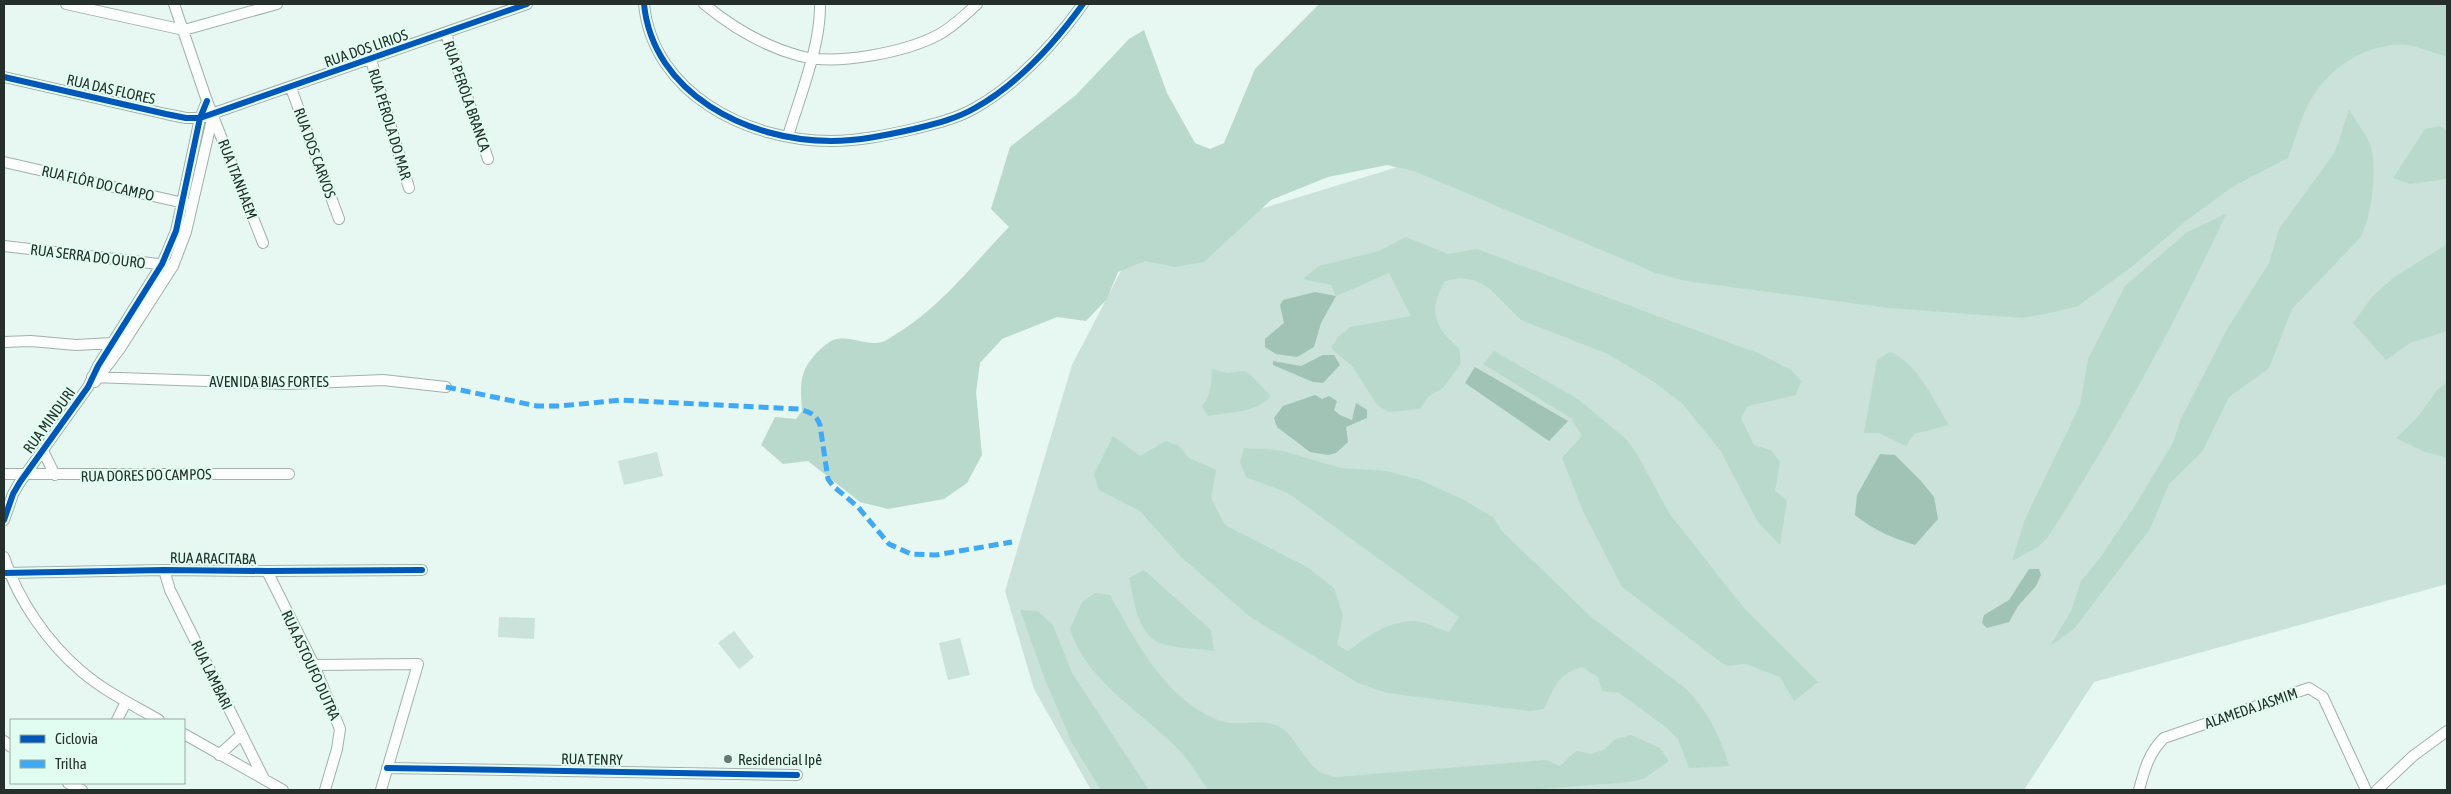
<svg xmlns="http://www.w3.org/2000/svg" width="2451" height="794" font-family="'Asap Condensed',sans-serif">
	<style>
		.green { fill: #cae2d9 }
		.forest { fill: #bad9cd }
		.water { fill: #a0c3b6 }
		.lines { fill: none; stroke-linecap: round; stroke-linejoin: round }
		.minor-casing { stroke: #a3b0ab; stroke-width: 12 }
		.minor { stroke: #fbfefd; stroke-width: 10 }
		.quiet { stroke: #3fa9f5; stroke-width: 5; stroke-dasharray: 10 5; stroke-linecap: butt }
		.cycleway-casing { stroke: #e1fdf2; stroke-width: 9 }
		.cycleway { stroke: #0057b8; stroke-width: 6 }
		.poi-dot { fill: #697671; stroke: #e1fdf2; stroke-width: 2 }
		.labels { text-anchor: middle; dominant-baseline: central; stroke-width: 4; stroke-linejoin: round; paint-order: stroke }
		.street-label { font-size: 15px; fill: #25302c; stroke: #e1fdf2 }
		.poi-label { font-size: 15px; fill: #25302c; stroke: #e1fdf2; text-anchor: start }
	</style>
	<rect width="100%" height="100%" fill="#e7f7f1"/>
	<path class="green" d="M2447,26V584L2094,682L2024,790H1091L1034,689L1005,591L1072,365L1133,248L1404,165L2330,44Z
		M657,452L663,476L624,485L618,461Z
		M499,617L535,618L534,639L498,637Z
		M734,631L754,657L739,669L718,643Z
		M960,638L970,675L948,680L939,643Z"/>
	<path class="forest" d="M1319,4H2447V57C2434,53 2420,47 2406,45C2367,42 2327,69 2309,103C2300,120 2295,140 2288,158L2232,187L2186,221L2130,268L2078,306L2050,313L2023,318L1889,308L1686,281L1656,273L1414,171L1387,165L1328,177L1271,200L1204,262L1175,267L1145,261L1118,272L1107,299L1086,321L1057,317L1002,339L980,363L976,392L982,455L967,483L944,499L888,509L860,502L808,461L783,464L761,445L775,417L796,419L802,411C800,381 799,368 824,346C843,329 862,347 882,342C887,341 892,336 896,334C940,308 974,263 1009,227L991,209L1010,147L1076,95L1129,39L1144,30L1167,93L1195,143L1210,149L1224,143L1255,69Z
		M2349,110C2356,121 2367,135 2371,147C2377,171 2372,216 2360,238L2292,309L2269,368L2229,397L2202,452L2169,484L2150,529L2074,629L2050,646L2071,611L2081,581L2100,558L2134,507L2173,443L2180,421L2226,331L2269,263L2279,229L2335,152Z
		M2440,126L2447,130V179L2410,184L2393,178L2425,129Z
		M2226,214C2175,325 2114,434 2048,537L2038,547L2012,561L2025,519L2080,405L2088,359L2125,286L2187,232Z
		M1406,237L1448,254L1477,249L1760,354L1791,370L1801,381L1796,395L1748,406L1741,418L1754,445L1771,450L1780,462L1775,491L1787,500L1780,545L1758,522L1720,450L1682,403L1651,380L1608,354L1521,320L1489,288L1474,280L1459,278L1445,281C1428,309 1434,328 1459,348L1461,363L1443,388L1429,396L1420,409L1389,412L1377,405L1353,367L1331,348L1338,337L1350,327L1411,316L1389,273L1336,296L1331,285L1303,279L1319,266L1379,251Z
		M2447,244V331L2410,343L2386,360L2353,323L2372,297L2393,278Z
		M1494,351L1578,399L1626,439L1637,454L1669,513L1743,607L1818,682L1794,701L1780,677L1746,664L1726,666L1622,587L1583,511L1562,458L1582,436L1571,418L1483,364Z
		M1890,352C1918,363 1933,400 1949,425L1914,434L1906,446L1879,433H1864L1877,360Z
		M1212,369L1227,373L1243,371L1250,374L1271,396C1257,413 1228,412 1208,416L1202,406C1212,395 1211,384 1212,369Z
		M2447,382V458L2423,451L2396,438L2417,418L2437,390Z
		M1113,436L1140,456L1166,441L1179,446L1189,458L1216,470L1211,498L1225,525L1307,567L1334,588L1343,616L1337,645L1348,651C1368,636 1388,621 1415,621C1426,622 1439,629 1449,632L1459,617L1288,493L1246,477L1240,462L1244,448L1279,450L1341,468L1387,471L1420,480L1462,499L1493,517L1502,531L1590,616L1685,688C1707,709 1721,738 1729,766L1689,768L1678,739L1667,728L1619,693L1602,691L1598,677L1582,667C1557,674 1555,687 1544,709L1530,711L1387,693L1358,683L1249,616L1181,557L1140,511L1099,490L1094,474Z
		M1144,570L1211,630L1214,651C1197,648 1176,649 1160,643C1137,635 1134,598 1129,578Z
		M1095,593L1110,595C1135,640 1166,700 1218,720C1237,728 1258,717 1278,726C1294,733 1305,764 1322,773C1326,775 1332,776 1336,777L1546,760L1560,766L1576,751L1592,754L1605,749L1615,739L1631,735L1660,748L1669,761L1645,778L1630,782L1526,790H1208C1198,775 1189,760 1176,747C1140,711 1086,680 1070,629L1082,602Z
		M1020,610L1038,611L1053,625L1072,673L1149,790H1101L1072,743L1044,677Z"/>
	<path class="water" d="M1315,292L1336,296L1321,323L1314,347L1297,357L1276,354L1265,347V339L1284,323L1280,305L1283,300Z
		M1323,355H1334L1340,365L1323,383L1313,382L1273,365V361L1301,366Z
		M1475,367L1568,421L1549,441L1465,383Z
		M1315,395L1322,399L1329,396L1337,401L1334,410L1340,415L1352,420L1356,403L1367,410V418L1346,427L1348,442L1336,453L1328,455L1310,452L1277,427L1274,418L1283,406Z
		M1880,454L1895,455L1921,481L1934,497L1938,519L1915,545C1893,538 1873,530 1855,515L1857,495Z
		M2029,569H2039L2041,575L2036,586L2018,606L2009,622L1987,628L1982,623L1984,615L2009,600Z"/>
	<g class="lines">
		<g class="minor-casing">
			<path id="minor" d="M66,4L184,30L277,4
				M174,4L207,101L263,243
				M644,4C653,94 748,141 831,141C859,141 887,135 914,129C934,124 956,119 975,108C1018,84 1054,44 1083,4
				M704,4C733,28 763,46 800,56C836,66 906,52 938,35C953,27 965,15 977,4
				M446,34L488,159
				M371,60L409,188
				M4,77L166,114L186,118H200L527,4
				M291,88L339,219
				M788,136C800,96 821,45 820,4
				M4,162L188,204
				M4,246L167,265
				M4,342L31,341L76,345L113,343
				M92,377L289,384L383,380L446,387
				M95,382L119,350L173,266L186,232L213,115
				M43,451L55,475
				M4,474H289
				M4,520L13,494L20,482L88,387L98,366L162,264L176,231L200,118L207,101
				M4,557C18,600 47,642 81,671C104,691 133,705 159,720
				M164,570L170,590L264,779
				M267,571L314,665L340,729L337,749L325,790
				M4,573L164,570L267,571L422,570
				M314,665L418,664L381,790
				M117,720L126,702
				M184,734L283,790
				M4,741L11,747
				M219,755L241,735
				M387,768L797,775
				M68,783L82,790
				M2139,790C2144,771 2149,752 2164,738L2309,688L2323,697L2366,790
				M2377,790L2413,756L2447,731"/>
		</g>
		<use href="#minor" class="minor"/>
		<path class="quiet" d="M446,387L537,406H560L621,400L799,409C810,412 816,414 820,425L828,479L833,486L858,507L889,544L911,554L936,555L1012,542"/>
		<g class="cycleway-casing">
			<path id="cycleway" d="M644,4C653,94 748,141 831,141C859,141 887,135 914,129C934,124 956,119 975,108C1018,84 1054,44 1083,4
				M4,77L166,114L186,118H200L527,4
				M4,520L13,494L20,482L88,387L98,366L162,264L176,231L200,118L207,101
				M4,573L164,570L267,571L422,570
				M387,768L797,775"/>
		</g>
		<use href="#cycleway" class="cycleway"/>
	</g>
	<circle class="poi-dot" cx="728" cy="759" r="5"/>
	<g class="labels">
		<g class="street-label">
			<text transform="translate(366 48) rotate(-19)">RUA DOS LIRIOS</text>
			<text transform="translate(111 89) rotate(13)">RUA DAS FLORES</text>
			<text transform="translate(467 96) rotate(71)">RUA PERÓLA BRANCA</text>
			<text transform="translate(390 124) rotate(73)">RUA PÉROLA DO MAR</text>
			<text transform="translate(315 153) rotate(70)">RUA DOS CARVOS</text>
			<text transform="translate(238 179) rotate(69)">RUA ITANHAEM</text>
			<text transform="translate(98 183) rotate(13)">RUA FLÔR DO CAMPO</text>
			<text transform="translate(88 256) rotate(7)">RUA SERRA DO OURO</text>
			<text x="269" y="381">AVENIDA BIAS FORTES</text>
			<text transform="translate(49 420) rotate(-54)">RUA MINDURI</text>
			<text transform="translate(146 475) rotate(-1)">RUA DORES DO CAMPOS</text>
			<text transform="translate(213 558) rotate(1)">RUA ARACITABA</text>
			<text transform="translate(311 665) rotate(65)">RUA ASTOUFO DUTRA</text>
			<text transform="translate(212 675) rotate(64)">RUA LAMBARI</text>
			<text transform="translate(2251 708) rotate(-19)">ALAMEDA JASMIM</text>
			<text transform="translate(592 759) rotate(1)">RUA TENRY</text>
		</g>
		<g class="poi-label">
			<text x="738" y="759">Residencial Ipê</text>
		</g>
	</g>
	<rect width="2451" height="794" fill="none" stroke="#25302c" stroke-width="10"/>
	<rect x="10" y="719" width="175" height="65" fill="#e1fdf2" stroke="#96aba3"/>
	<rect x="20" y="735" width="25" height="8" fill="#0057b8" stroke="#96aba3"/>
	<text x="55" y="744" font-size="15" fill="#25302c">Ciclovia</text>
	<rect x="20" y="760" width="25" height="8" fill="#3fa9f5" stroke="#96aba3"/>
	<text x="55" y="769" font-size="15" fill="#25302c">Trilha</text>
</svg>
